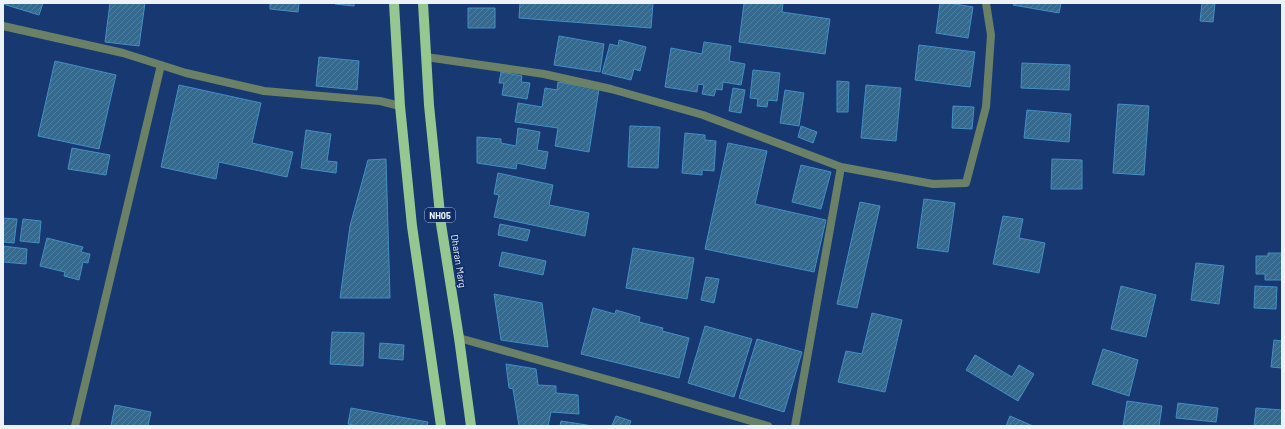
<svg xmlns="http://www.w3.org/2000/svg" width="1285" height="429" font-family="Barlow,sans-serif">
	<style>
		.building { fill: url(#building-hatch); stroke: #448fc3 }
		.lines { fill: none; stroke-linecap: round; stroke-linejoin: round }
		.minor { stroke: #6a8167; stroke-width: 8 }
		.primary { stroke: #96c790; stroke-width: 10 }
		.labels { text-anchor: middle; dominant-baseline: central; stroke-width: 3; stroke-linejoin: round; paint-order: stroke }
		.shield { fill: #0e2d66; stroke: #aab6cc; stroke-width: 1 }
		.shield-label { font-size: 9px; font-weight: bold; fill: #edf1f8 }
		.street-label { font-size: 10px; fill: #edf1f8; stroke: #0e2d66 }
	</style>
	<defs>
		<pattern id="building-hatch" width="6" height="6" patternUnits="userSpaceOnUse"><rect width="6" height="6" fill="#35698d"/><path d="M-1 1l2-2M0 6l6-6M5 7l2-2" fill="none" stroke="#537f9e"/></pattern>
	</defs>
	<rect width="100%" height="100%" fill="#183872"/>
	<path class="building" d="M3,3H43L39,15L3,4Z
		M110,3H145L139,46L105,42Z
		M270,3H299L298,12L270,9Z
		M335,3H354V6L335,4Z
		M520,3H653L651,28L519,18Z
		M744,3H783L782,12L830,19L825,54L739,42Z
		M940,3H949L973,7L968,38L936,33Z
		M1014,3H1061L1059,13L1013,5Z
		M1202,3H1215L1213,22L1200,21Z
		M468,8H495V28H468Z
		M559,36L604,44L600,72L554,65Z
		M619,40L646,47L640,71L634,69L631,80L602,73L610,44L618,46Z
		M704,42L731,46L729,61L745,64L741,85L723,82L722,90L716,89L714,96L702,94L704,85L698,84L697,92L665,87L671,48L702,54Z
		M919,45L975,52L970,87L915,80Z
		M319,57L359,61L357,90L316,86Z
		M55,61L116,75L99,149L38,136Z
		M1022,63L1070,65L1069,90L1021,88Z
		M753,70L780,73L777,101L768,100L767,107L757,106L758,99L750,98Z
		M501,72L522,76L521,82L530,83L527,99L502,95L504,83H499Z
		M837,81L849,82L848,112H837Z
		M558,82L599,89L589,152L555,146L558,128L515,122L518,103L542,107L545,88L557,90Z
		M179,85L261,103L252,143L293,152L287,177L219,162L216,179L161,167Z
		M866,85L901,88L896,141L861,138Z
		M733,88L745,90L741,113L729,111Z
		M785,90L804,93L799,126L780,123Z
		M1118,104L1149,106L1144,175L1113,173Z
		M953,106L974,107L972,129L952,128Z
		M1027,110L1071,114L1069,142L1024,138Z
		M630,126L660,127L658,168L628,167Z
		M801,126L817,132L813,143L798,137Z
		M518,128L540,132L537,150L548,152L545,169L517,163L516,169L477,163V137L501,139V143L516,146Z
		M306,130L331,134L327,161L337,162L336,173L301,168Z
		M685,133L705,135V140L716,141L714,171L702,170V175L682,173Z
		M728,143L767,151L755,204L826,220L814,272L705,249Z
		M72,148L110,155L106,175L68,169Z
		M386,159L390,298H340L350,226L368,160Z
		M1052,159L1082,160V189H1051Z
		M801,165L831,172L821,209L792,202Z
		M498,173L553,185L549,205L589,213L585,236L494,217L499,195L494,194Z
		M924,199L955,203L948,252L917,248Z
		M860,202L880,206L857,308L837,304Z
		M1003,216L1023,219L1019,238L1045,243L1039,273L993,264Z
		M3,218L17,219L14,243L3,242Z
		M23,219L41,221L39,243L20,241Z
		M500,224L530,230L527,241L498,235Z
		M47,238L83,247L81,252L90,254L88,263L83,262L79,280L64,276L65,272L40,266Z
		M3,246L27,249L26,264L3,262Z
		M633,248L694,258L687,299L626,288Z
		M502,252L546,261L543,275L499,266Z
		M1268,253H1282V280H1265V274H1256V256H1268Z
		M1196,263L1224,266L1219,304L1191,300Z
		M706,277L719,279L714,303L701,300Z
		M1121,286L1156,295L1146,337L1111,329Z
		M1255,286L1277,287L1276,309L1254,308Z
		M494,294L542,303L548,347L501,340Z
		M593,308L615,314L616,310L640,317L639,322L663,328L662,331L689,338L679,378L581,354Z
		M872,313L902,320L885,392L838,382L846,351L862,354Z
		M705,326L752,339L734,397L688,383Z
		M332,332L364,333L363,366L330,364Z
		M757,339L802,352L784,412L739,398Z
		M1274,340L1282,341V368L1271,367Z
		M380,343L404,345L403,360L379,358Z
		M1103,349L1138,360L1129,396L1092,384Z
		M975,355L1012,377L1019,365L1034,374L1018,401L966,370Z
		M506,364L536,369L538,385L556,386V393L578,395L579,414L551,412L548,426H519L513,389L509,388Z
		M1127,401L1162,406L1159,426H1123Z
		M1178,403L1218,408L1216,422L1176,418Z
		M115,405L151,412L148,426H111Z
		M351,408L428,422L427,426H357L348,424Z
		M1256,408L1282,410V426H1254Z
		M616,416L631,421L629,426H616L612,425Z
		M1010,416L1033,426H1006Z
		M561,421L593,426H560Z"/>
	<g class="lines">
		<path class="minor" d="M3,26L123,53L186,73L264,91L380,101L400,106
			M426,57L544,74L611,89L703,115L841,167L933,184L966,183L986,107L991,35L986,3
			M459,338L649,391L768,426
			M75,426L161,65
			M795,426L841,167"/>
		<path class="primary" d="M394,3L400,106L412,226L441,426
			M423,3L429,105L441,224L459,338L471,426"/>
	</g>
	<g class="labels">
		<rect class="shield" x="425" y="208" width="30" height="14" rx="3"/>
		<g class="shield-label">
			<text x="440" y="215">NH05</text>
		</g>
		<g class="street-label">
			<text transform="translate(459 261) rotate(81)">Dharan Marg</text>
		</g>
	</g>
	<rect width="1285" height="429" fill="none" stroke="#edf1f8" stroke-width="8"/>
</svg>
